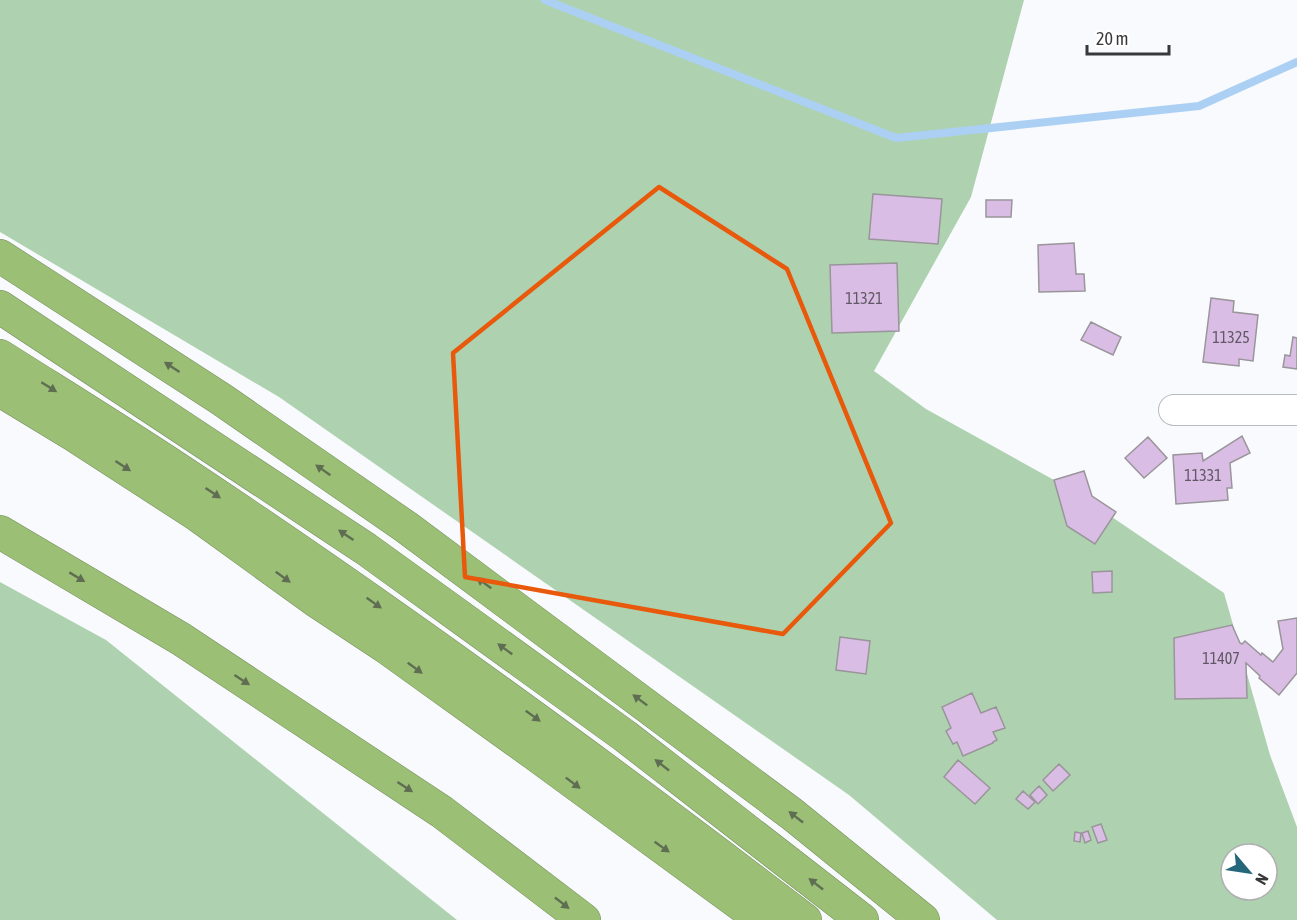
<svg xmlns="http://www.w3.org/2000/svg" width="1297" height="920" font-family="'Asap Condensed',sans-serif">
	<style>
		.green { fill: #aed2af; fill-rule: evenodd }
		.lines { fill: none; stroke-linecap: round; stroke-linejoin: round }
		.stream { stroke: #abd0f3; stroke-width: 8 }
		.building { fill: #dabde5; stroke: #99959a; stroke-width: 1.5 }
		.minor-casing { stroke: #b9bbc0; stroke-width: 32 }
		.motorway-casing { stroke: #789060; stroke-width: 34 }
		.minor { stroke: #fff; stroke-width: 30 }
		.motorway { stroke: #9abf75; stroke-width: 33 }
		.oneway { fill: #5f6e52 }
		.marked { fill: none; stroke: #e8590c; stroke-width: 4.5; stroke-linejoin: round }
		.labels { text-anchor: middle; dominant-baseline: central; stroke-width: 4.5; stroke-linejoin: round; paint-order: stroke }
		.number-label { font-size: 16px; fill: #605965 }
	</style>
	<rect width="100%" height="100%" fill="#f9fafe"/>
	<path class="green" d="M0,0H1024L971,197L874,371L926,409L1072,490L1224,593L1270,755L1297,827V920H997L849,795L279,397L0,232ZM1231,854H1267V890H1231Z
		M0,582L106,640L457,920H0Z"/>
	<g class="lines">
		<path class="stream" d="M545,0L896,138L1199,106L1297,62"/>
	</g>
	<path class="building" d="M873,194L942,199L938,244L869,239Z
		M986,200H1012L1011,217H986Z
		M1074,243L1076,274H1084L1085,291L1039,292L1038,245Z
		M897,263L899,331L832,333L830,265Z
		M1211,298L1234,301L1233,312L1258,315L1253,361L1239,359V366L1203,362Z
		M1091,322L1121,337L1113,355L1081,340Z
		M1293,337L1297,338V369L1283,367L1285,355L1290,356Z
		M1242,436L1250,453L1230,463L1232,488H1227L1228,500L1176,504L1173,455L1202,453L1203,461Z
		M1148,437L1167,458L1144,478L1125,458Z
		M1084,471L1092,496L1116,512L1095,544L1067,526L1054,480Z
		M1112,571V592L1093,593L1092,572Z
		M1297,618V673L1279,695L1259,678L1260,676L1246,663L1247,698L1175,699L1174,638L1232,625L1240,643L1242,644L1245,641L1261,655L1262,653L1273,662L1283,649L1278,621Z
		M840,637L870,641L866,674L836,670Z
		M972,693L981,713L996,707L1005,728L993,732L997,740L993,742V743L963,756L957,742L953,744L946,731L951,728L942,707Z
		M958,760L990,788L975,804L944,777Z
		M1059,764L1070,775L1053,791L1043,780Z
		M1039,786L1047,795L1038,804L1030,795Z
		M1023,791L1035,802L1028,809L1016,799Z
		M1101,824L1107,840L1098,843L1092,827Z
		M1088,831L1091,840L1085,843L1082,833Z
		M1075,832L1081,833L1080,842L1074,841Z"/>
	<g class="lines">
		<g class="minor-casing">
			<path id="minor" d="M1174,410H1297"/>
		</g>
		<g class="motorway-casing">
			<path id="motorway" d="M0,256L221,399L406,527L792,814L923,920
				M0,307L366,549L625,736L862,920
				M0,356C60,394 120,431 179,470C394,612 601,764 805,920
				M0,390L74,435L196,514L315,600L386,647L535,754L762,920
				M0,532L181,639L442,812L584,920"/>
		</g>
		<use href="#minor" class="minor"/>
		<use href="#motorway" class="motorway"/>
	</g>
	<defs><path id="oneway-solid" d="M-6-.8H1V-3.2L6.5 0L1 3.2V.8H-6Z" transform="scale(1.5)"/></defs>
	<g class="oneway">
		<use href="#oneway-solid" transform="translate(172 367) rotate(-147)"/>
		<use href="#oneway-solid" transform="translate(49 387) rotate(32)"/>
		<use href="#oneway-solid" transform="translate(123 466) rotate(33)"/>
		<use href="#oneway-solid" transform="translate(323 470) rotate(-145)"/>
		<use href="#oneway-solid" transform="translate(213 493) rotate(34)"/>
		<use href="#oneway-solid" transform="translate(346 535) rotate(-146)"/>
		<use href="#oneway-solid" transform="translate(77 577) rotate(31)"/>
		<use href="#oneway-solid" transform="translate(283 577) rotate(36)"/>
		<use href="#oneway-solid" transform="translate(484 583) rotate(-144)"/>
		<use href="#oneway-solid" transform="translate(374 603) rotate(35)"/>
		<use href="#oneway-solid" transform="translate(505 649) rotate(-144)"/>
		<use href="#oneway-solid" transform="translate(415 668) rotate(36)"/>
		<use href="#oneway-solid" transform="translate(242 680) rotate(33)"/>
		<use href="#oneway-solid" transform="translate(640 700) rotate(-143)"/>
		<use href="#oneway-solid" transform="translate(533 716) rotate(36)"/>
		<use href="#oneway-solid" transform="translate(662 765) rotate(-142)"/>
		<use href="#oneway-solid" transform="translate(573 783) rotate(37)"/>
		<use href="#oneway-solid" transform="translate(405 787) rotate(33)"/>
		<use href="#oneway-solid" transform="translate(796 817) rotate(-142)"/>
		<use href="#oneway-solid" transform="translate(662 847) rotate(35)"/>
		<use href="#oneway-solid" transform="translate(816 884) rotate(-142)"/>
		<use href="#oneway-solid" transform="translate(562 903) rotate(38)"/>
	</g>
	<path class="marked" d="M659,187L787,269L891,523L783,634L465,577L453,353Z"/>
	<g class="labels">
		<g class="number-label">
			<text x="864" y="298">11321</text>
			<text x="1231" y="337">11325</text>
			<text x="1203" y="475">11331</text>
			<text x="1221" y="658">11407</text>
		</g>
	</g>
	<g transform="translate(1249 872) rotate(119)"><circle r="28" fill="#ffffff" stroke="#afafb0" stroke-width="1.5"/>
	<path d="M0-4.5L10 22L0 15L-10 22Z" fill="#25677a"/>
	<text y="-9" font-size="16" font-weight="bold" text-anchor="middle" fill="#38383a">N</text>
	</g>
	<path d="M1087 45v9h82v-9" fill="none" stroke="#38383a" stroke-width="3"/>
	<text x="1096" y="45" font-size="18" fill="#38383a" stroke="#ffffff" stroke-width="4.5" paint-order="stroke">20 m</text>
</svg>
